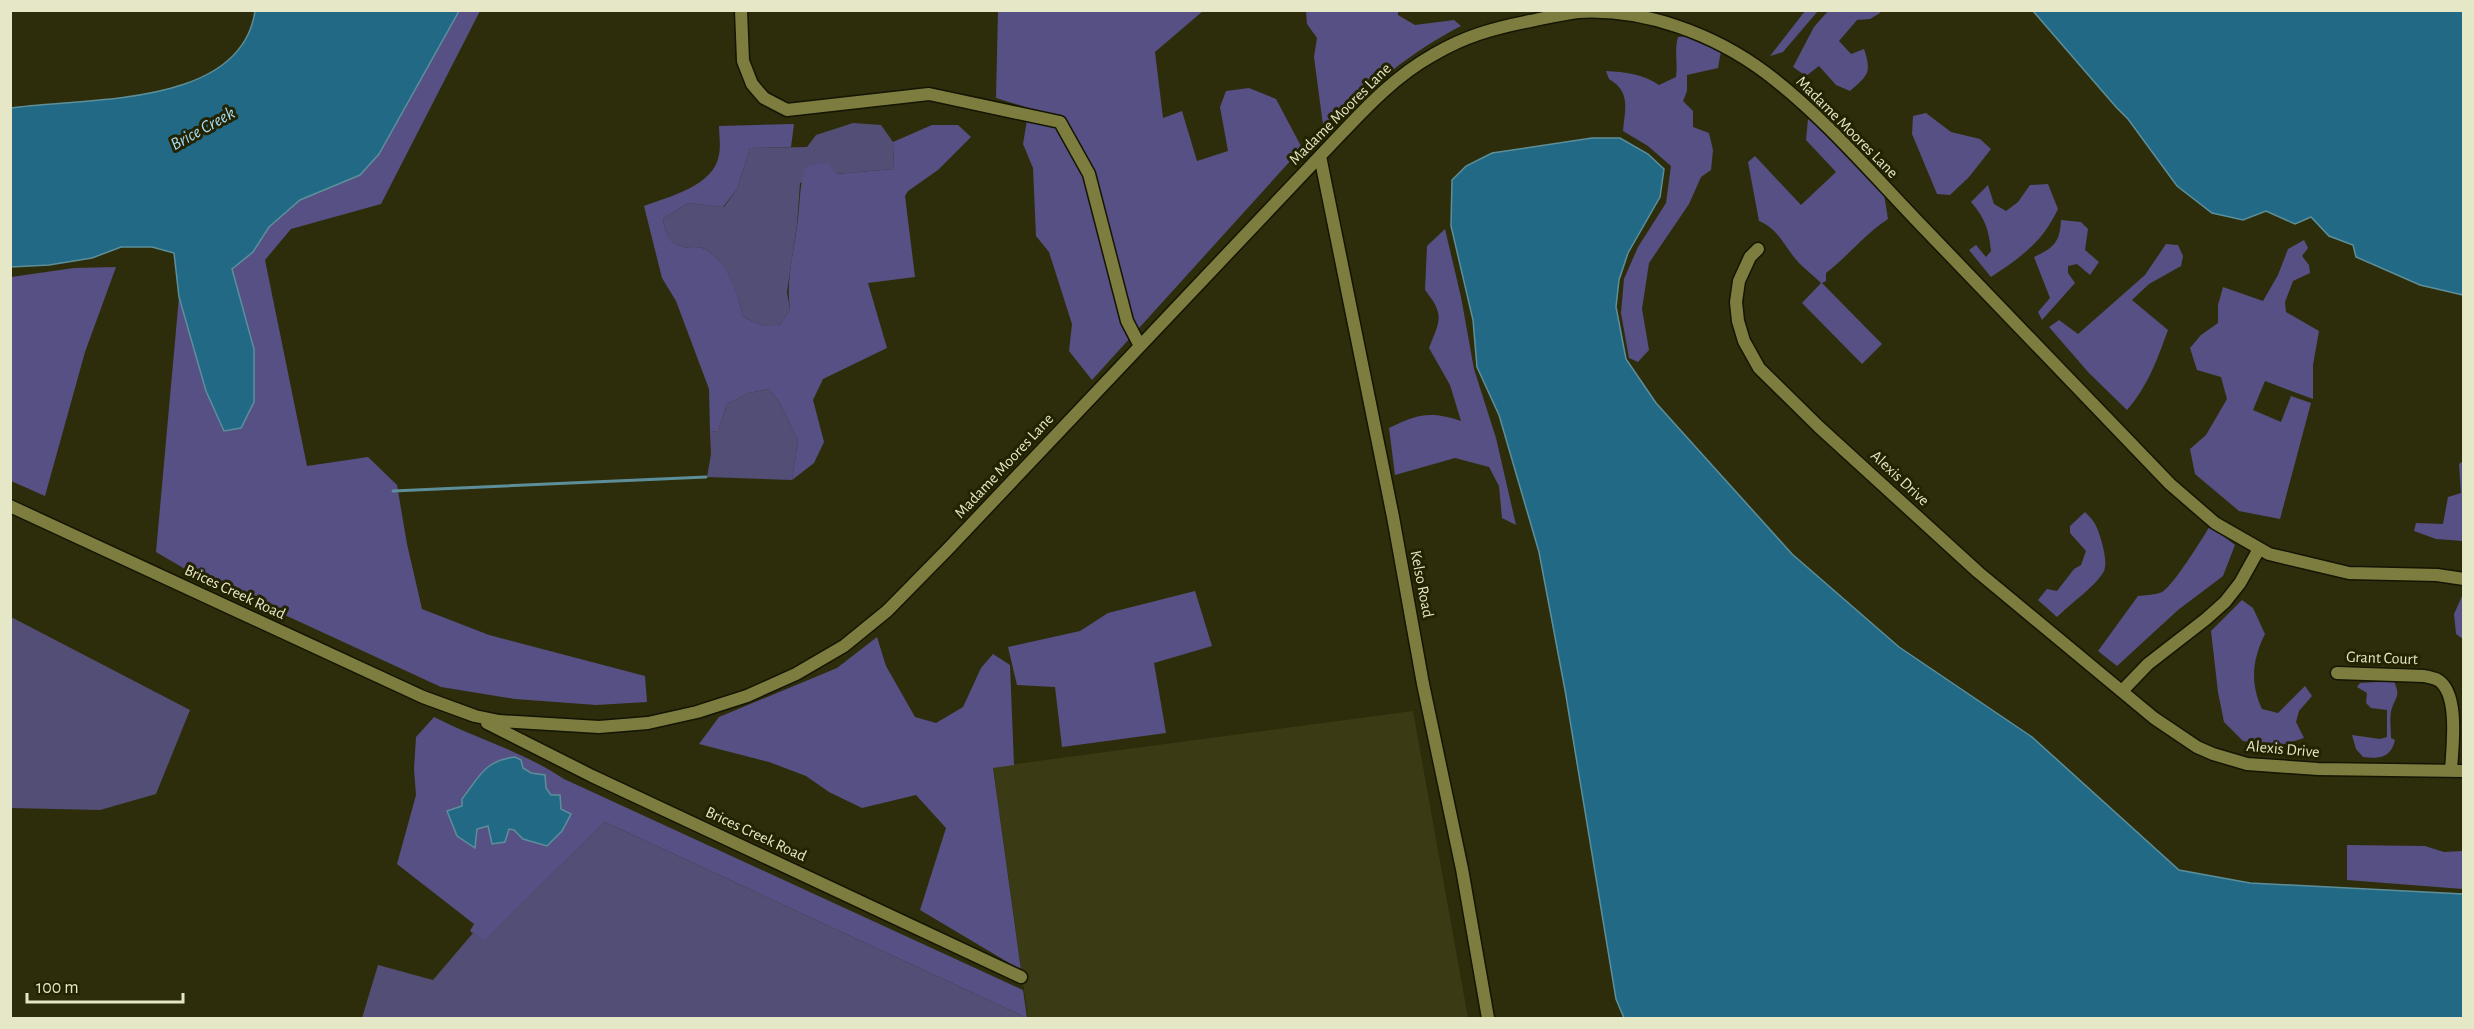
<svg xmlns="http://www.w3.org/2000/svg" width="2474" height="1029" font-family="'Alegreya Sans',sans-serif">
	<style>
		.built { fill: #3a3a14 }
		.green { fill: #534e75 }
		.forest { fill: #575084 }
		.water { fill: #226986; stroke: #5d8f9a; stroke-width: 1.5 }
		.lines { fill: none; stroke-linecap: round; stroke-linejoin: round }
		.stream { stroke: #5d8f9a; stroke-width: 3 }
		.minor-casing { stroke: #141503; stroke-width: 15 }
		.minor { stroke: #7d7d3f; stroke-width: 12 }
		.labels { text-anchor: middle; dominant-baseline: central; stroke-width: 6; stroke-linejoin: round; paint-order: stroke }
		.street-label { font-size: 16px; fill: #e6e7c7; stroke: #232302 }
		.water-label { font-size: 18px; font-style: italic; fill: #a5dcf7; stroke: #232302 }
	</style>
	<rect width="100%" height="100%" fill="#2d2d0b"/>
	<path class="built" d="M1413,711L1468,1018H1028L993,767Z"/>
	<path class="green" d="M853,123L881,125L893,142L894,169L836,174L800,183L797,225L787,292L790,310L779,326H764L743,317C737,293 729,263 705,249C701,247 697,248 692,248C670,247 666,238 663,219L688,203L724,207L737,189L750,148L807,147L816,135Z
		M769,389L780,403L798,441L792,480L707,477L711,454L710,432L718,431L727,404L749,393Z
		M11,617L190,710L156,794L100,810L11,808Z
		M605,822L1027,1018H1028H362L378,965L433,980L473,933L484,939Z"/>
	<path class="forest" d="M459,11H480L381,204L291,229L265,260L307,466L368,457L397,485L407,544L422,609L489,635L645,676L647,702L596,705L515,699L441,687L185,569L156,552L179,297L206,391L224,431L241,428L254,349L232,269L252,252L269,227L300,200L360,175L379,154Z
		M998,11H1203L1155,52L1163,118L1182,111L1197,161L1228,151L1220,107L1226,91L1249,88L1276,99L1302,148L1092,380L1069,351L1072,324L1049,252L1036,236L1033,168L1023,144L1029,108L996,98Z
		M1306,11H1398V15L1415,25L1454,20L1461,26C1412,51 1368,87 1331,127L1323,125L1314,57L1317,38L1307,24Z
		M1805,11H1818L1783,52L1770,56Z
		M1828,11H1880V13L1870,19L1857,20L1839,41L1851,54L1864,49C1872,73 1868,75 1850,91L1836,85L1819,66L1806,76L1793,67L1814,27Z
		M1688,36L1721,51L1718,68L1687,75V91L1683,101L1693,111V127L1709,133L1713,150L1711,170L1701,177L1689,204L1649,263L1642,309L1649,350L1638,362L1629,358L1621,313L1624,279L1638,247L1666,203L1671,166L1648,146L1623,131C1625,108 1631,92 1609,79L1606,71C1625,72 1643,74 1659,85L1676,77C1678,63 1674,51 1678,37Z
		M1926,113L1951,132L1980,139L1991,149L1969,177L1950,195L1937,194L1912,134L1913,116Z
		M1808,119L1825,133L1884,194L1888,219C1865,234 1848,256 1826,273V281L1822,283L1882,344L1862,364L1802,303L1821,283C1814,276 1806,270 1799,263C1785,248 1779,229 1759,221L1748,162L1755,156L1801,205L1836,172L1806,140Z
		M794,124L791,147L750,148L737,189L723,207L688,203L663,219C666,238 671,247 692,248C697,248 701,247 705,249C729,263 737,292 743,317L764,326H779L790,310C786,282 793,255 797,227C800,207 799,187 805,167L820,163L829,164L836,174L894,169L893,142L932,125H958L971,137L938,170L908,191L905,196L915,277L868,283L887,348L823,379L813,400L824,442L814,463L792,480L798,441L780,403L769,389L749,393L727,404L718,431L710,432L709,389L676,301L662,278L644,206C668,197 714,186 719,155C721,146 719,135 719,126Z
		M2048,184L2058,209C2042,243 2021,257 1991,277L1969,250L1976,245L1986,257L1991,251C1989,230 1985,218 1971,202L1988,185L1994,204L2006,211L2018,202L2030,185Z
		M2061,220L2081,222L2088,229L2085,250L2099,262L2090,275L2077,264L2068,266V273L2075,283L2042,320L2038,312L2050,298L2034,257C2053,248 2060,243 2061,220Z
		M1445,229L1461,297L1474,369L1496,438L1516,525L1502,518L1499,486L1489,467L1455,458L1395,475L1389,428C1419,414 1429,411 1461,421L1450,385L1429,348C1440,320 1445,315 1425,290L1427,246Z
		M2304,240L2308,248L2302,256L2309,265L2310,273L2293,281L2285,302L2286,312L2319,331L2313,365V399L2265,381L2253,410L2281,422L2291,396L2311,403L2280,519L2239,511L2195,474L2190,449L2206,435L2227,399L2221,377L2197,370L2190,348L2201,335L2218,323V305L2223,287L2263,301L2278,275L2288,249Z
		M2166,244L2178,245L2183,256L2181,266L2149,284L2132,300L2168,330C2157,360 2148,386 2127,410L2089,373L2049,327L2059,320L2078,334L2145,275Z
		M116,267L85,352L45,496L11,481V277L74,268Z
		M2463,461V541L2436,539L2414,531L2416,523L2443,524L2448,497L2461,493L2459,464Z
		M2085,512C2096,522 2098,529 2102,543C2104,551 2107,563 2104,571C2097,585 2069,605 2057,617L2038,600L2047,589L2057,591L2074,569L2081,565L2086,551L2070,533V526Z
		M2210,526L2235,545L2223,576L2178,610L2117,666L2098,651L2138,596C2145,595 2156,595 2162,592C2173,586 2202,539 2210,526Z
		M1195,591L1212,646L1154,663L1166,733L1062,747L1055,687L1017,685L1008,647L1080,631L1108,613Z
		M2463,594L2464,639H2463L2456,634L2454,614Z
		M2242,600L2253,608L2265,634C2252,660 2250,683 2262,709L2278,713L2305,686L2312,696L2299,711L2296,722L2304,738L2279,746L2243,741L2224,722L2218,692L2211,631Z
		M877,637L886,666L915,717L936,723L963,707L981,668L993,654L1010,665L1014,765L993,768L1021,970L920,910L946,828L916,795L862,808L829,792L806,776L769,762L699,744L719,717L837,668Z
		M2394,681C2400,696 2397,695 2392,708C2389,716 2391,729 2391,738L2395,740C2391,758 2379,759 2363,757L2356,749L2352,735L2380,739L2387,737V710L2371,708L2366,703L2367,693L2357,687L2360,683Z
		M434,717C477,739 524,752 564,779L1023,990L1027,1018L605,822L484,940L470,931L474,924L397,864L416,795L414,769L416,737Z
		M2347,845L2425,846L2444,852L2463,851V889L2347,880Z"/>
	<path class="water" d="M255,11H459L379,154L360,175L300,200L269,227L253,252L232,269L254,349V402L241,428L224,431L206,391L179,297L174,253L152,247H121L92,258L49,265L11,267V108C83,97 241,109 255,11Z
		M2033,11H2463V295L2420,285L2356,257L2353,245L2329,236L2311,217L2295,224L2266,211L2243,220L2212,213L2177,186L2128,119L2116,107Z
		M1592,138H1620L1648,154L1664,169L1660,197L1628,253L1619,280L1616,307L1626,359L1656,403L1792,554L1899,647L2032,737L2179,870L2250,883L2463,894V1018H1624L1616,999L1565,690L1539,552L1499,415L1477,367L1473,320L1451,226L1452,180L1466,166L1492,153Z
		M515,757L521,760L523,768L531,773L545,775L546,788L551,795H560L561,809L571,814L562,831L547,846L523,839L514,830L509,829L505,842L492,844L488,826L477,829L475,848L457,836L447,811L462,806V799C480,776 484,761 515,757Z"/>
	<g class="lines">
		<path class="stream" d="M393,491L706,477"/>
		<g class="minor-casing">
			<path id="minor" d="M741,10L743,61L752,84L764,98L787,110L929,94L1060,122L1089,174L1127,321L1140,346
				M1320,156L1393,517L1423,684L1462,869L1488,1018
				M1758,249L1750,257L1739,281L1736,302L1738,321L1744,341L1759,368L1819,427L1978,572L2154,718L2197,747L2213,754L2247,764L2318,769L2464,771
				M10,506L423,697L475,716L499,721L599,727L648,723L697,712L747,696L796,674L844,646L887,611L947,550L1320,156C1355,120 1388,80 1433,55C1465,36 1494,28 1530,21C1545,18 1562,14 1578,12C1644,8 1714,34 1766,73C1822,115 1872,174 1921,225C2004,312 2087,398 2170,484L2215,523L2269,554L2349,573L2437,575L2464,579
				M2337,673L2424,676C2428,677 2434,678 2438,680C2460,694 2452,748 2451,771
				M2122,691L2148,664L2206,619L2225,602L2240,583L2259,549
				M487,723L592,776L1021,977"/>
		</g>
		<use href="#minor" class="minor"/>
	</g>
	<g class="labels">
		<g class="street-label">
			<text transform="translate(1340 114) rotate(-45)">Madame Moores Lane</text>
			<text transform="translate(1847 127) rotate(45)">Madame Moores Lane</text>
			<text transform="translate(1004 466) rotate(-47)">Madame Moores Lane</text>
			<text transform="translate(1900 478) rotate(43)">Alexis Drive</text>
			<text transform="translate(1422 584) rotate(79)">Kelso Road</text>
			<text transform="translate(235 592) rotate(25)">Brices Creek Road</text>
			<text transform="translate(2382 658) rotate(2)">Grant Court</text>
			<text transform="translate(2283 749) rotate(5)">Alexis Drive</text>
			<text transform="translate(756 834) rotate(25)">Brices Creek Road</text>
		</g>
		<g class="water-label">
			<text transform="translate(203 129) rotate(-29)">Brice Creek</text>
		</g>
	</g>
	<rect width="2474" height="1029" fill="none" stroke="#e6e7c7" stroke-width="24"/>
	<path d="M27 993v9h156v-9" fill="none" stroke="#e6e7c7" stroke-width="3"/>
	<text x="36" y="993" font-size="18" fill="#e6e7c7" stroke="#232302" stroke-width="4.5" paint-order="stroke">100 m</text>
</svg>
